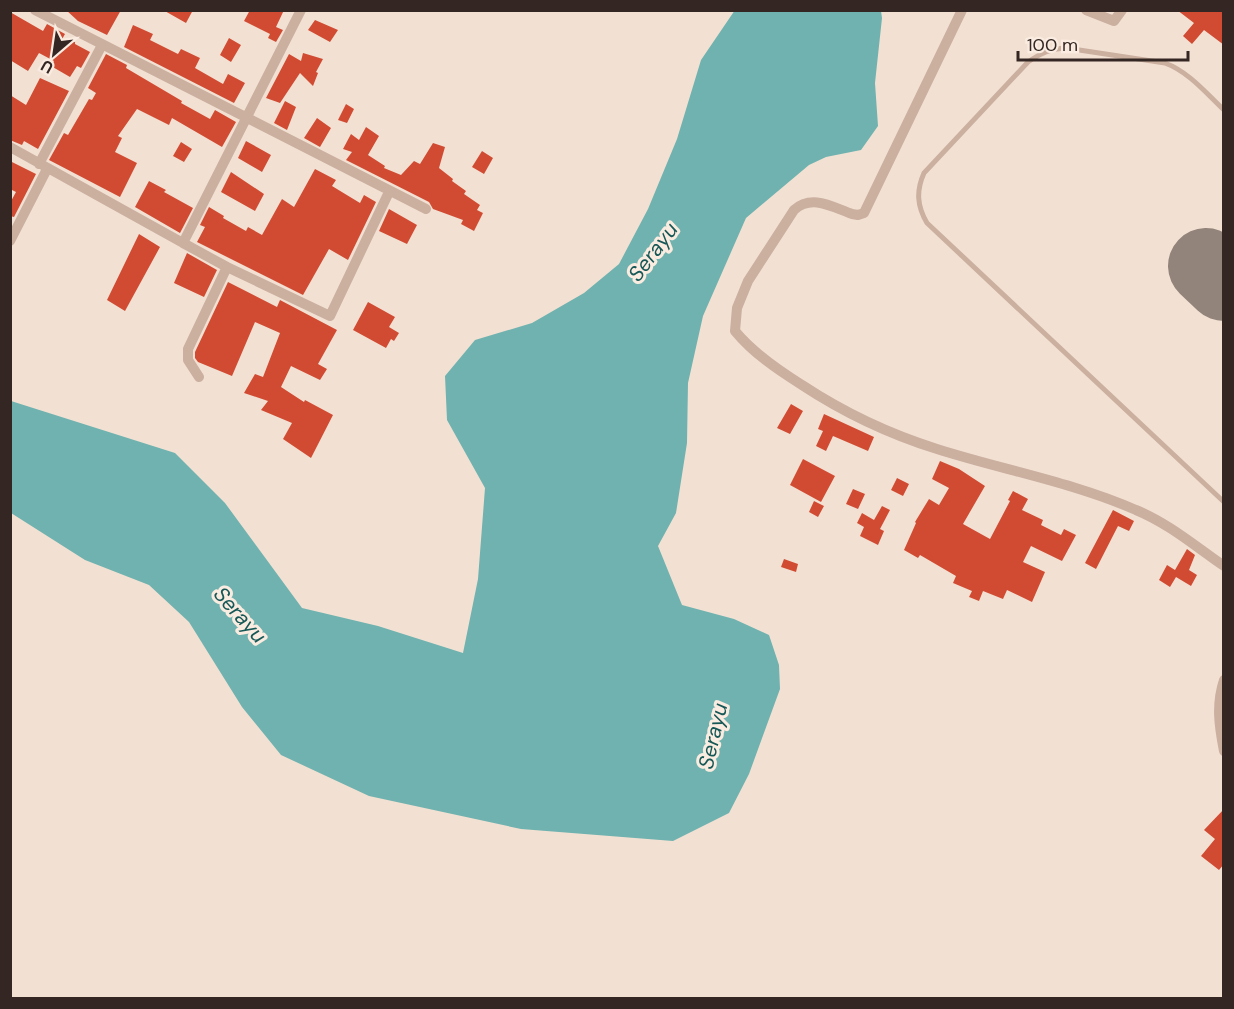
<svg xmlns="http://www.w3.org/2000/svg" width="1234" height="1009" font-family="'DM Sans',sans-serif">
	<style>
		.water { fill: #70b2af }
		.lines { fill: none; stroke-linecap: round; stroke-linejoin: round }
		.runway { stroke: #93847b; stroke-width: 76 }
		.building { fill: #d14b33 }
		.lane { stroke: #cbaf9f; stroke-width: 5 }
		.street { stroke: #cbaf9f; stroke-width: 10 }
		.labels { text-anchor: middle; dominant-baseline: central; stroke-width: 6; stroke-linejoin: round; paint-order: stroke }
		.water-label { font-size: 21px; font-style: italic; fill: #165857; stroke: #faece0 }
	</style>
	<rect width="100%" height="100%" fill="#f2e1d3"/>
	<path class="water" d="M735,10L881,11L882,18L875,83L878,126L861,150L826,157L809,165L746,218L703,316L688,383L687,443L676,513L658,546L682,605L734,619L769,635L779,665L780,689L749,774L729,813L673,841L521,829L369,796L281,755L242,707L189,622L149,585L85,560L11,513V401L175,453L225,503L302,608L378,626L463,653L478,579L485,488L447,420L445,376L475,340L532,323L584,293L619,264L648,209L677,139L701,60Z"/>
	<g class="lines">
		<path class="runway" d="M1206,266L1224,283"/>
	</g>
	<path class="building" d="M66,10H121L107,35L78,21Z
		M163,10H193L186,23Z
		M250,10H284L276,27L283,30L276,42L268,38L270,34L244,21Z
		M1177,10H1224V45L1204,30L1192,44L1183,36L1194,23Z
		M10,12L43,31L47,24L65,34L61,41L75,42V44L90,52L81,68L77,66L70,77L51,66L54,61L39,53L28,71L10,60Z
		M315,20L338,30L330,42L308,30Z
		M133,25L153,34L150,40L178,54L181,49L200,58L195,68L223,84L228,74L245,83L234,103L124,47Z
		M229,38L241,45L231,62L220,55Z
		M303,53L323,59L316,72L318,73L313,86L300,73L280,103L266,98L289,54L301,61Z
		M106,54L127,65L126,68L182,101L181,103L210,119L215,110L236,122L222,147L172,118L169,125L137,109L118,136L122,138L115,152L137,163L120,197L49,160L64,133L68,135L89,99L92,100L96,93L88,88Z
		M40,78L69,91L38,149L24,141L22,145L10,140V95L26,105Z
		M285,101L296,107L287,130L274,123Z
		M346,104L354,109L347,123L338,120Z
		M317,118L331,128L320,147L304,138Z
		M366,127L379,136L368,155L385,166L384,168L401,175L414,161L420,164L433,143L445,147L439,168L453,179L452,181L466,191L464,194L480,205L477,210L483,213L474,231L461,224L463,220L433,209L429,202L346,160L352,152L343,149L351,134L359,140Z
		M246,141L271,155L262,172L238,158Z
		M181,142L192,149L184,162L173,156Z
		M482,151L493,158L484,174L472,167Z
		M10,161L36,174L14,217L10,216V203L16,192L10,189Z
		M315,169L336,180L332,186L360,203L364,195L376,202L348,260L329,249L303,295L197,242L205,227L200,225L209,207L224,216L223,218L246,231L248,227L262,235L282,199L294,207Z
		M231,172L264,194L255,211L221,192Z
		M149,181L166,190L164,192L193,208L180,233L135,207Z
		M389,209L417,225L407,244L379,231Z
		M139,234L160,247L125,311L107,300Z
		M187,253L217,270L204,297L174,283Z
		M228,282L277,307L280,300L337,330L318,364L327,369L320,380L291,366L281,387L304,402L305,400L333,415L311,458L283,439L292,423L261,410L268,401L244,393L255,374L263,377L280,333L255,322L232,376L198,362L195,358V352Z
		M368,302L395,317L389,327L399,333L394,341L391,339L386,348L353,330Z
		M791,404L803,411L790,434L777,428Z
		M824,414L874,437L868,451L833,436L826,451L816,446L823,431L818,429Z
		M803,459L835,476L821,502L790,485Z
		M940,461L959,469L985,486L963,524L990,539L1010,501L1008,500L1013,491L1028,499L1022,510L1043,520L1041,525L1061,535L1064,529L1076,535L1062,561L1031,546L1023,562L1045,572L1032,602L1007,590L1003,599L983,591L979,601L969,597L972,591L953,583L956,576L920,555L918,558L904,550L916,523L915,522L929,499L939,505L949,488L932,479Z
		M897,478L909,484L903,496L891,490Z
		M853,489L865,494L858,509L846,504Z
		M814,501L824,506L818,517L809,512Z
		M882,506L890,510L880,529L884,531L878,545L860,536L864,527L857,523L862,513L874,520Z
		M1113,510L1134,521L1129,531L1118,526L1096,569L1085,563Z
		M1187,549L1195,555L1189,570L1197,575L1191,586L1176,577L1170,587L1159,580L1167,565L1175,570Z
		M784,559L798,564L796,572L781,567Z
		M1224,809V864L1219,870L1201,856L1215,839L1204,830Z"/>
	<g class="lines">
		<path class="lane" d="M1224,110C1206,93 1189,72 1165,63L1066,48C1050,49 1041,53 1028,62L924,173C916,191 917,206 927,223L1224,502"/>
		<path class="street" d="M35,10L426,209
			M962,10L864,213L858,215L852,214C832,207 812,194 794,210L748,281L737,308L735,331C753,353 778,370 802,385C843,412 889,434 937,449C1003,470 1072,482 1136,510C1168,523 1195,546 1224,566
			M1086,10L1114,21L1122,10
			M10,147L183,243L301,10
			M39,164L102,45
			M10,241L47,169
			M183,243L227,267L330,316L389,192
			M199,377L188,360V349L227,267
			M1224,680C1216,704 1219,726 1224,751"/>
	</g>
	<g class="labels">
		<g class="water-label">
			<text transform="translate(653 252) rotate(-53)">Serayu</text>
			<text transform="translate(240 615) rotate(48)">Serayu</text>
			<text transform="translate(713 736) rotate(-77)">Serayu</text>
		</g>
	</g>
	<rect width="1234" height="1009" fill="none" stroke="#342723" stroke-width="24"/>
	<g transform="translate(54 54) rotate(209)" stroke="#faece0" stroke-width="4.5" paint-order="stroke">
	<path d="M0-4.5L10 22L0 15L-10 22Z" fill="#342723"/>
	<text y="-9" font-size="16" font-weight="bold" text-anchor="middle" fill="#342723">U</text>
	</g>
	<path d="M1018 51v9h170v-9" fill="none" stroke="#342723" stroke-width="3"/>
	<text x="1027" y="51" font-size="18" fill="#342723" stroke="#faece0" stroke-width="4.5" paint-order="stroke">100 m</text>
</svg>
